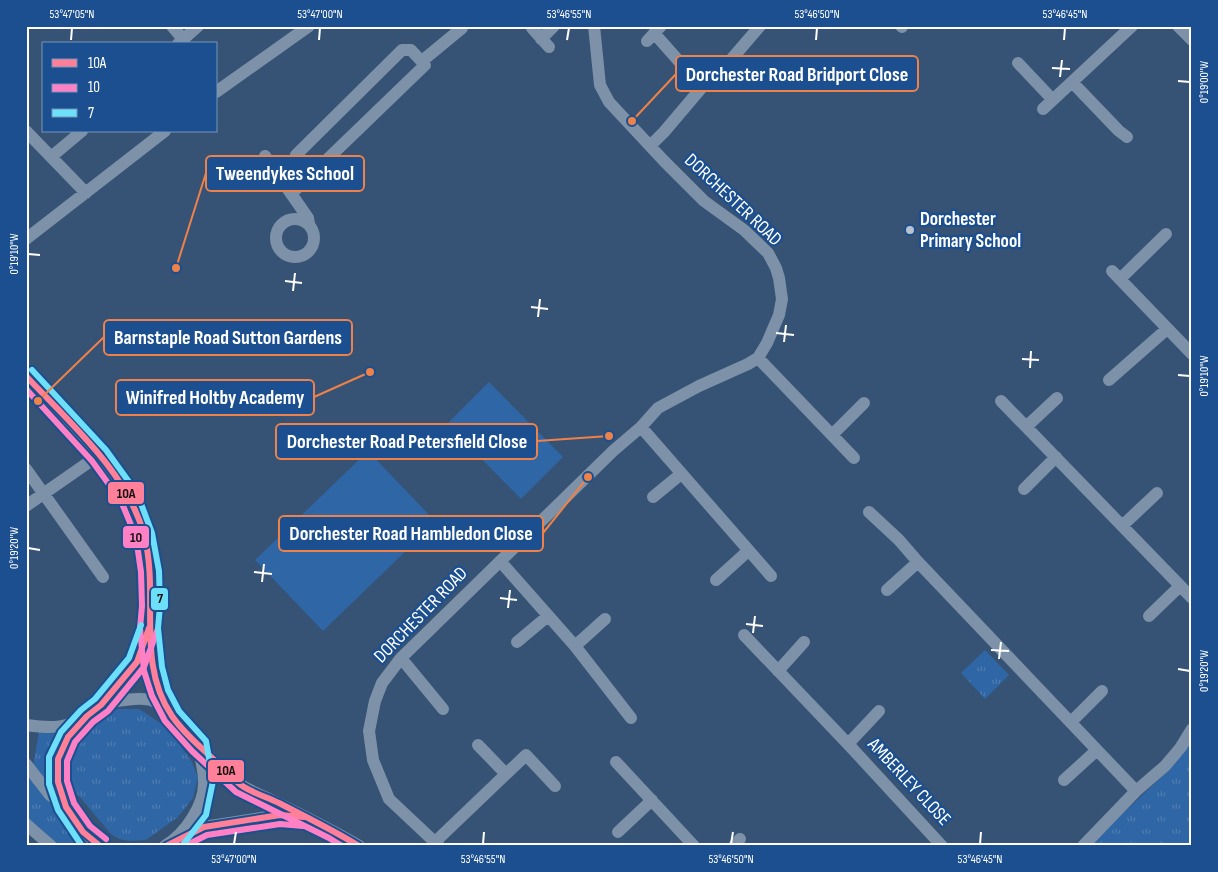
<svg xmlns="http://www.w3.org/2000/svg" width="1218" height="872" font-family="'Sofia Sans Condensed',sans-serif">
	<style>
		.grass { fill: url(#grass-tufts) }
		.pitch { fill: #2f66a5 }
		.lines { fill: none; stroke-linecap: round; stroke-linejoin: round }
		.minor { stroke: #7d92a8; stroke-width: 12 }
		.bus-1-casing { stroke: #1b4f8f; stroke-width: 10 }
		.bus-2-casing { stroke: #1b4f8f; stroke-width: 10 }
		.bus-3-casing { stroke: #1b4f8f; stroke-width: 10 }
		.bus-1 { stroke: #ff8098; stroke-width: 6 }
		.bus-2 { stroke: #ff80c5; stroke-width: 6 }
		.bus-3 { stroke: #6ddff8; stroke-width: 6 }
		.ticks { fill: none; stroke: #fff; stroke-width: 2 }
		.poi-dot { fill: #b9c2ce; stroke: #1b4f8f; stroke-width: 2 }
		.labels { text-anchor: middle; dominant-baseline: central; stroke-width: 4.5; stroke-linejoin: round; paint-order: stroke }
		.street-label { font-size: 19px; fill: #fff; stroke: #1b4f8f }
		.poi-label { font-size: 19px; font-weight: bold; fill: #fff; stroke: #1b4f8f; text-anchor: start }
		.leader { fill: none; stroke: #ee8249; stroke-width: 2 }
		.callout-dot { fill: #ee8249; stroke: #1b4f8f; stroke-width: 2 }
		.callout { fill: #1b4f8f; stroke: #ee8249; stroke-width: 2 }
		.callout-label { font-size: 20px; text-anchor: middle; font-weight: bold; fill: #fff }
		.line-badge { stroke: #1b4f8f; stroke-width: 2 }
		.pale-badge-label { font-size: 14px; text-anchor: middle; font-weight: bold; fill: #111 }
		.neatline { fill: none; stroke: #fff; stroke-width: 2 }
		.ticks-label { font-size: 12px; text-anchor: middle; fill: #fff }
	</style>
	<defs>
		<pattern id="grass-tufts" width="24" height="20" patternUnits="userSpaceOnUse" patternTransform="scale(1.25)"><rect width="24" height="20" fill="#2f66a5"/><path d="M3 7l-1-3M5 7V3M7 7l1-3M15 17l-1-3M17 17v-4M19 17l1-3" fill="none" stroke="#4e7db2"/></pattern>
	</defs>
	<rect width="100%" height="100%" fill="#365274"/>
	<path class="grass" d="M985,650L1009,675L985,699L961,673Z
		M117,709H139L168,728L192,762L198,778L193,798L178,817L146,840L130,841L119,839L111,834L73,789L68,769L75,746L99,719Z
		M39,732L61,734C53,754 47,764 52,787L50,788L33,766Z
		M1192,739V846H1088L1168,771Z
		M26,773H27L83,846H56L39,827L26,817Z"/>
	<path class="pitch" d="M489,382L563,457L521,499L447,424Z
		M368,451L436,522L323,631L255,560Z"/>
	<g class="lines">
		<path class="minor" d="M172,26L183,39
			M901,26L902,27
			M1178,26L1192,40
			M532,28L549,47
			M654,33L692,76L703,86
			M541,39L554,26
			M647,41L661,26
			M178,44L198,26
			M422,61L462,28
			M1018,63L1053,100
			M1072,82L1119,131L1127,137
			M216,92L309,26
			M1043,109L1132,26
			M26,131L86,193
			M650,146L664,132L703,86L723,69L760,26
			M265,156L308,218L309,224
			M51,157L82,131
			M291,194L311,175L295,159L296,155L402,50H411L425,65L311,175
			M276 238a19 19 0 1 1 38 0a19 19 0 1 1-38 0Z
			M26,239L165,131
			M1112,271L1192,354
			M1120,279L1166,234
			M758,358L854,458
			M26,376L99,455L129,497L144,535L150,571L151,606L149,628L153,669L160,693L170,711
			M1109,380L1167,329
			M1001,401L1192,598
			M641,427L771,576
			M1026,427L1057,398
			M832,435L864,403
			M26,469L103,577
			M1024,489L1056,457
			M653,497L681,474
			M26,506L99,455
			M869,512L899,540L918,562L1136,791
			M1122,526L1157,493
			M500,561L575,646L631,718
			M716,580L748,551
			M887,590L918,562
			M1149,616L1180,586
			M744,635L848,744L942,846
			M517,642L548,616
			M575,646L605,619
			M401,658L443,709
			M778,671L804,642
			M101,705L137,662L148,633
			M1071,722L1102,691
			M26,725C48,728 62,729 82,719
			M848,744L879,711
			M478,745L506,774
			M616,762L694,846
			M26,764L50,795L66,807
			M1064,780L1097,750
			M26,824L51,846
			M618,832L652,800
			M175,840L204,827L280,815L297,816
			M435,842L526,755L555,786
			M100,846C73,824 58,802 58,765C58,746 83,714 101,706C110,701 143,696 153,701C168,707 185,731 196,743C208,756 227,775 241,785C251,792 264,796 275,802C303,816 332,830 359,846
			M165,846C185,834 205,805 204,781C204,769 200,757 198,745
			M439,846L389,799L373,760L369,731L375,701L382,683L401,658L613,451L641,427L658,408L699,386L748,364L758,358L767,343L779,315L782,299L779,278L776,268L768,253L744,230L704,201L664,161L609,102L600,85L594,26
			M734,846L740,839
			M1083,846L1136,791L1165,766L1181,747L1192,729"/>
		<g class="bus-1-casing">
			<path id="bus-1" d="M26,376C69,422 128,473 144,535C160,595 135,662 172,716C185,735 205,751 222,767C228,773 234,780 241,785C252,793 267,797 279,803C306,817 333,830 359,846
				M100,846L83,832L66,807L58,782V759L68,737L87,716L101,705L137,662L149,628
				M166,846L204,827L280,815L304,817"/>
		</g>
		<g class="bus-2-casing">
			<path id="bus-2" d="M26,389L92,461L121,501L136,537L141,572L142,606L140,628L144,671L152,696L165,721L192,751L236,792L329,838L342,846
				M106,839L90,826L74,803L67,781V761L75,742L93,722L108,711L144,667L157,631
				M185,846L207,835L280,824L303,826"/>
		</g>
		<g class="bus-3-casing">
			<path id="bus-3" d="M32,370L106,450L137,493L152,533L159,571L160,606L158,628L162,667L168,690L179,711L206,741L213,781L206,815L182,846
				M82,846L58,810L49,784V757L61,732L81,710L95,699L129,658L141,625"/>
		</g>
		<use href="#bus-1" class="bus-1"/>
		<use href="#bus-2" class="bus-2"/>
		<use href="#bus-3" class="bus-3"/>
	</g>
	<path class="ticks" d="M71,40L72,28M319,40L320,28M567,40L569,28M816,40L817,28M1064,40L1065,28M1052,68L1070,69M1060,77L1062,60M1178,81L1190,82M28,254L40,255M285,281L302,283M293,291L295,273M531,307L548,309M538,317L540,299M776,333L794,335M784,342L786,325M1022,359L1039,360M1030,368L1031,351M1178,375L1190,376M28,548L40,550M254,572L272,574M262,582L264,564M500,598L517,600M508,608L510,590M746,624L763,626M753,633L755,616M991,650L1009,651M999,659L1001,642M1178,669L1190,671M234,844L236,832M483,844L484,832M731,844L733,832M980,844L981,832"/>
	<circle class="poi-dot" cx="910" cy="230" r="5"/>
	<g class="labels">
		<g class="street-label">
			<text transform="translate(733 200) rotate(43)">DORCHESTER ROAD</text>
			<text transform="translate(421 615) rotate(-46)">DORCHESTER ROAD</text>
			<text transform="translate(909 782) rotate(47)">AMBERLEY CLOSE</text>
		</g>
		<g class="poi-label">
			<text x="920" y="219">Dorchester<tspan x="920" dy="22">Primary School</tspan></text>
		</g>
	</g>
	<path class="leader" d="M632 121L676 74M176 268L206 173M38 401L104 337M370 372L314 397M609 436L537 441M588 477L543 533"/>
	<g class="callout-dot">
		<circle cx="632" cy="121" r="5"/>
		<circle cx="176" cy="268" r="5"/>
		<circle cx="38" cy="401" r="5"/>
		<circle cx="370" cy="372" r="5"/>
		<circle cx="609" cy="436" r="5"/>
		<circle cx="588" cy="477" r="5"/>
	</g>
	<g class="callout">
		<rect x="676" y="56" width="242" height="35" rx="5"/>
		<rect x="206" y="156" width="158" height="35" rx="5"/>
		<rect x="104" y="320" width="248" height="35" rx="5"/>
		<rect x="116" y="380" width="198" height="35" rx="5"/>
		<rect x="276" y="424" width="261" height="35" rx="5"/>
		<rect x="279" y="516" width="264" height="35" rx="5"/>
	</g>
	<g class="callout-label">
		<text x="797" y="81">Dorchester Road Bridport Close</text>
		<text x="285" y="180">Tweendykes School</text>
		<text x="228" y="344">Barnstaple Road Sutton Gardens</text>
		<text x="215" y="404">Winifred Holtby Academy</text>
		<text x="407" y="448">Dorchester Road Petersfield Close</text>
		<text x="411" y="540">Dorchester Road Hambledon Close</text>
	</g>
	<g class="line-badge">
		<rect x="107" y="481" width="38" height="24" rx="5" fill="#ff8098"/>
		<rect x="122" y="525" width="28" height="24" rx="5" fill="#ff80c5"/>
		<rect x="150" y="587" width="19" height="24" rx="5" fill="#6ddff8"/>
		<rect x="207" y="759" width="38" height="24" rx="5" fill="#ff8098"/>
	</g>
	<g class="pale-badge-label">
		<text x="126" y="498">10A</text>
		<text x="136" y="542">10</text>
		<text x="160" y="603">7</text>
		<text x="226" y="775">10A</text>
	</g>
	<rect width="1218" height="872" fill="none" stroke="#1b4f8f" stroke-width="55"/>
	<rect x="42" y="42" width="175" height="90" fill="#1b4f8f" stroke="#7695bc"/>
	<rect x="52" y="59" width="25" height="8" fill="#ff8098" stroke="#7695bc"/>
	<text x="88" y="68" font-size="15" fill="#ffffff">10A</text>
	<rect x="52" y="84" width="25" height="8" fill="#ff80c5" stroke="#7695bc"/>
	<text x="88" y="92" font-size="15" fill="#ffffff">10</text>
	<rect x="52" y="109" width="25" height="8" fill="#6ddff8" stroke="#7695bc"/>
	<text x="88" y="118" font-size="15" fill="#ffffff">7</text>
	<rect x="28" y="28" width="1162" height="816" class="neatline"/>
	<g class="ticks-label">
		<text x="72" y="18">53°47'05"N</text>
		<text x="320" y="18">53°47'00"N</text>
		<text x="569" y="18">53°46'55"N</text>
		<text x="817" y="18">53°46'50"N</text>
		<text x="1065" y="18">53°46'45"N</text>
		<text transform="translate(1204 82) rotate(-90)" y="4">0°19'00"W</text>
		<text transform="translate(14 254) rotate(-90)" y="4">0°19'10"W</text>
		<text transform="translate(1204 376) rotate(-90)" y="4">0°19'10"W</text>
		<text transform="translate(14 548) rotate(-90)" y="4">0°19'20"W</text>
		<text transform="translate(1204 671) rotate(-90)" y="4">0°19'20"W</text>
		<text x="234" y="863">53°47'00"N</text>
		<text x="483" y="863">53°46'55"N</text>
		<text x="731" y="863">53°46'50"N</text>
		<text x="980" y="863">53°46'45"N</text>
	</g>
</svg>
